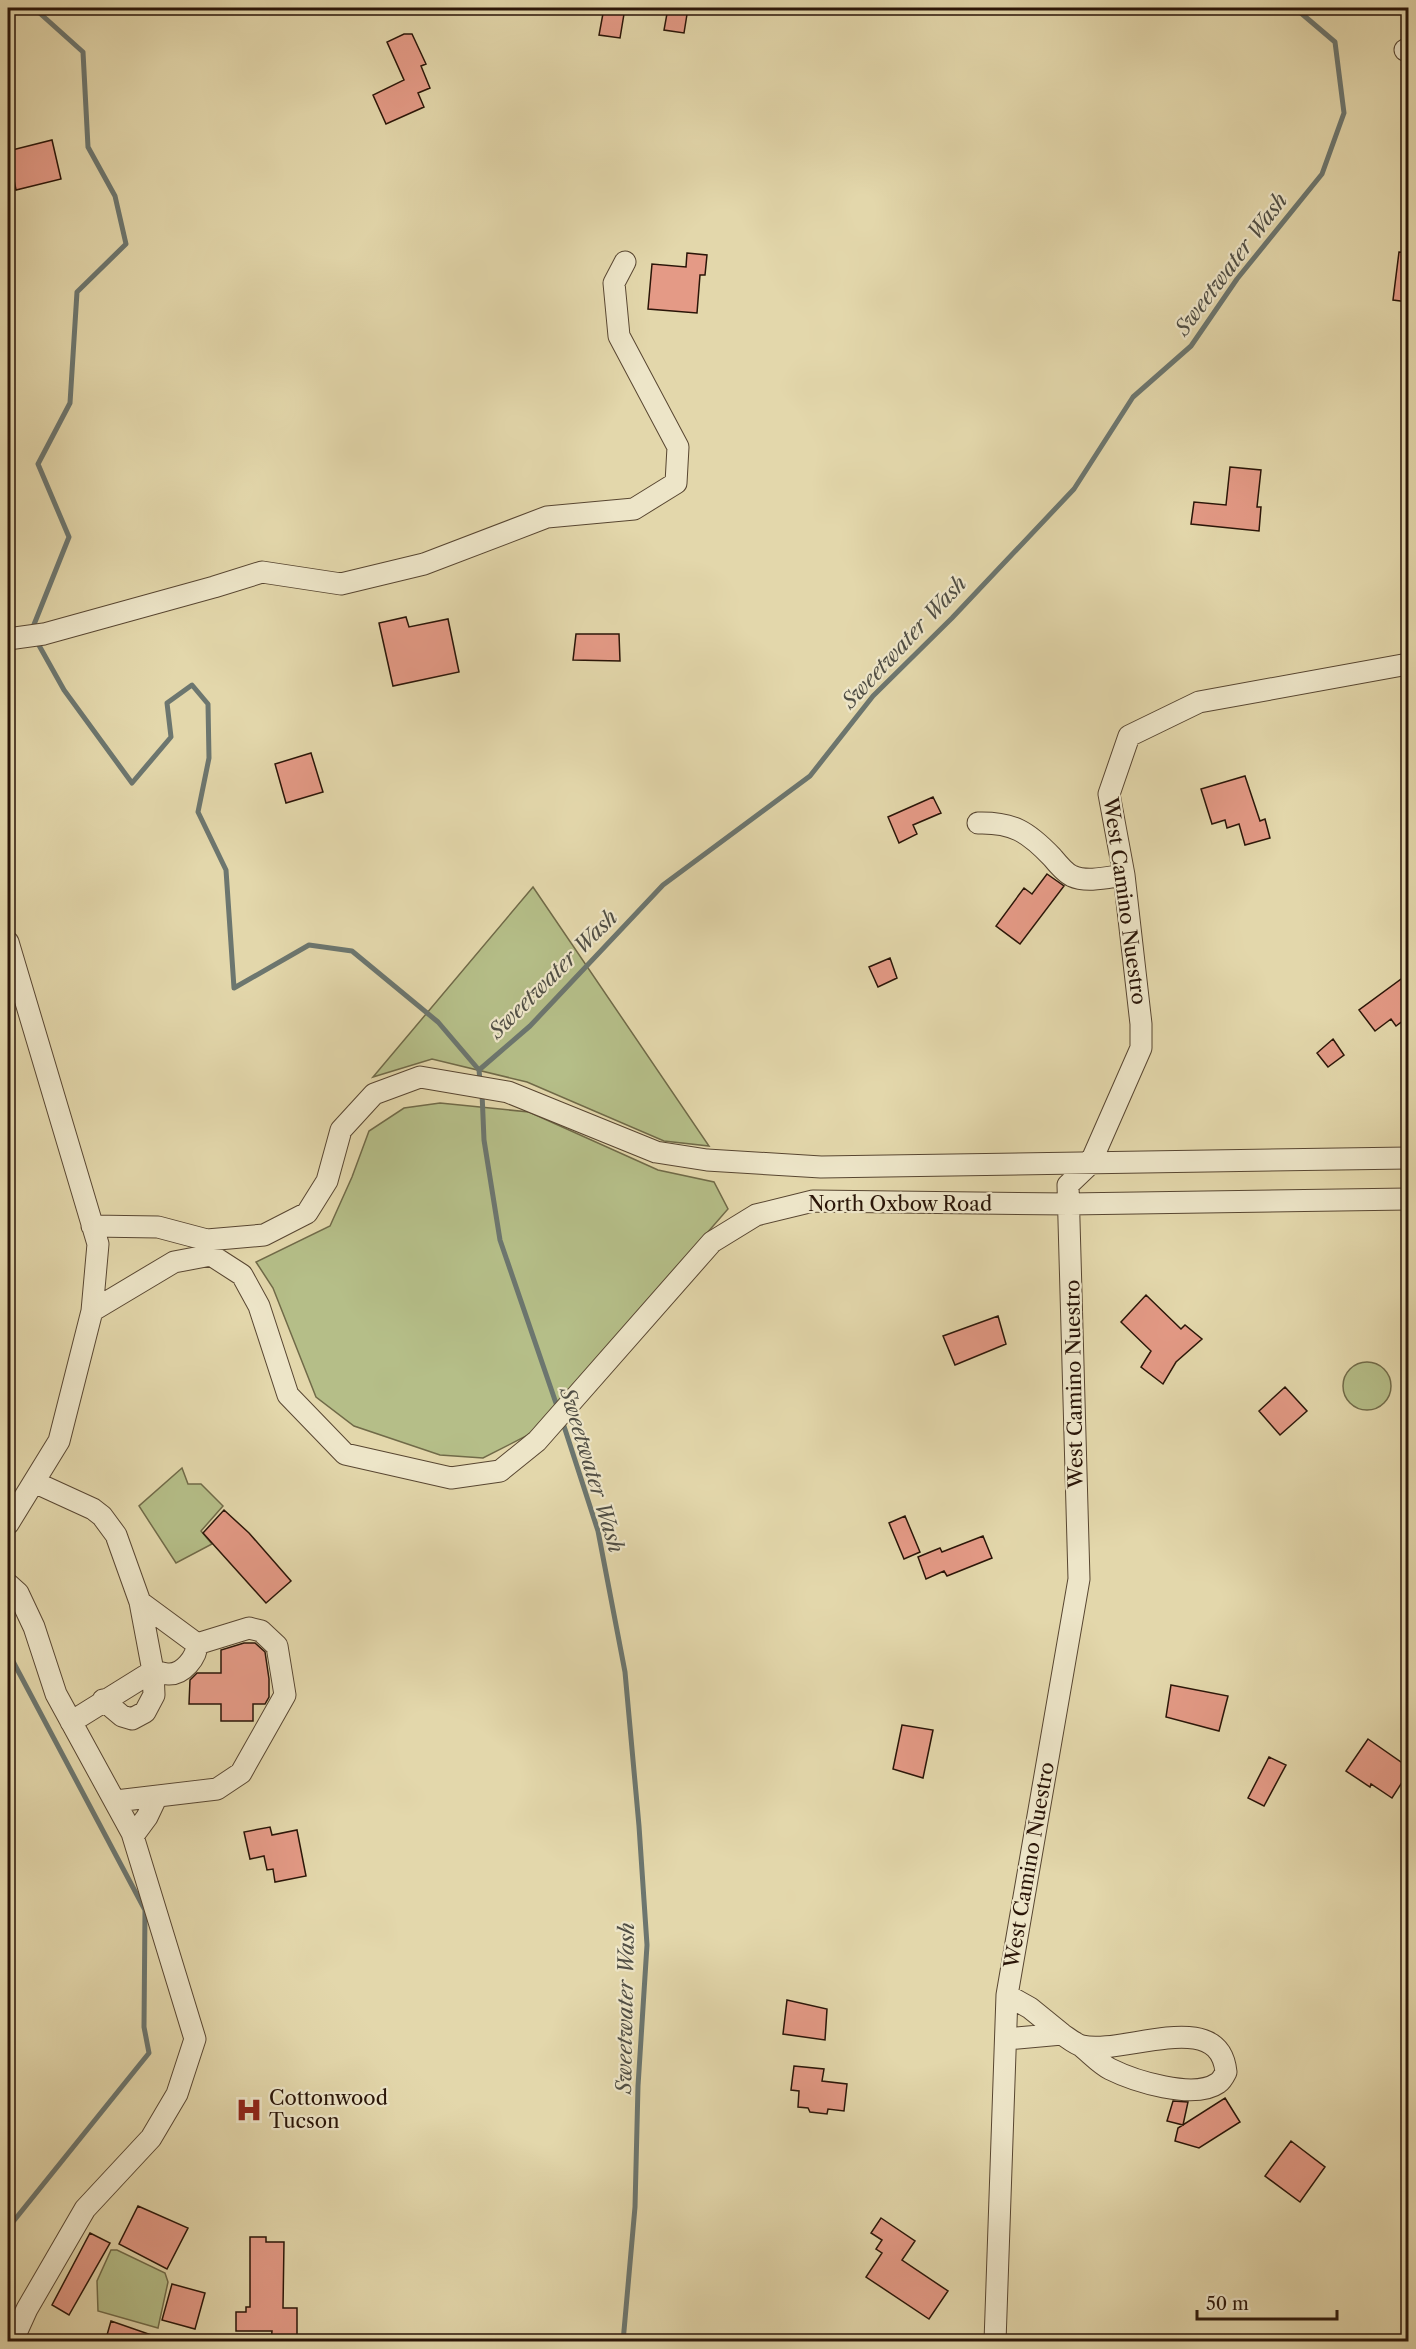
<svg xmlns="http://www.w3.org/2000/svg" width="1416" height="2349" font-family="'Libre Caslon Text',serif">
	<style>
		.green { fill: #b5be88; stroke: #706a48; stroke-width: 1.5 }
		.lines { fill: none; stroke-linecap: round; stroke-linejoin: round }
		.stream { stroke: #6c766f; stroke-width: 5 }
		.building { fill: #e49a86; stroke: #2a1508; stroke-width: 1.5 }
		.minor-casing { stroke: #584631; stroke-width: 23 }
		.minor { stroke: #ede5c8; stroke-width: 21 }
		.labels { text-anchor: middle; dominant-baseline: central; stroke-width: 4.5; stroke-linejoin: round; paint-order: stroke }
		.street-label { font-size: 20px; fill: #2a1508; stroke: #ede5c8 }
		.poi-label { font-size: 20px; fill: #2a1508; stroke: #ede5c8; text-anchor: start }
		.water-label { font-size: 21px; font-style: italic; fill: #504e44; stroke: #ede5c8 }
	</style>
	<rect width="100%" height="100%" fill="#e3d7ab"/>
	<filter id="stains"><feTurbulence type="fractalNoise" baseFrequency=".00333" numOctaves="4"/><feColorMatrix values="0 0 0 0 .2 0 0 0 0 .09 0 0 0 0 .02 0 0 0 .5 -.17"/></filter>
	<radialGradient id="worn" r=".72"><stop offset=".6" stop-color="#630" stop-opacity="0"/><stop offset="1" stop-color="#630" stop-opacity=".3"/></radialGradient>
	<path class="green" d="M533,887L709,1146L664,1141L527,1082L432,1059L373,1077Z
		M440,1103L529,1112L658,1170L714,1182L728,1209L532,1433L483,1458L440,1455L354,1426L316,1397L273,1288L256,1262L330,1226L352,1177L369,1131L404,1108Z
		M1343 1386a24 24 0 1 1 48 0a24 24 0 1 1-48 0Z
		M182,1468L188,1484H201L223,1506L201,1531L212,1544L176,1563L139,1506Z
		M111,2250H117L165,2273L168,2282L158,2328L98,2311L97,2281Z"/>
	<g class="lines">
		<path class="stream" d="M31,632L69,537L38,464L70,403L77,292L126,244L115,196L88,147L83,52L34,8
			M36,640L64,690L132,783L171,737L167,703L192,685L208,704L209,758L198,812L226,870L234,988L309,945L352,951L438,1022L479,1070
			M480,1081L479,1070L530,1026L663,885L810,776L873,696L952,618L1074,489L1133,397L1191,346L1237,279L1322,174L1344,113L1335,42L1295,8
			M482,1093L484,1140L500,1240L558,1409
			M562,1420L598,1531L625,1672L639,1826L647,1945L638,2086L635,2207L623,2342
			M8,1652L145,1910L144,2027L149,2053L8,2228"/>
	</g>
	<path class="building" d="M604,8H625L620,38L599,35Z
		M668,8H688L684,33L664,30Z
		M404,34H412L426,64L421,66L430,88L418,93L424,107L386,124L373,95L404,80L387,42Z
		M52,140L61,179L16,190L8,151Z
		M1399,252L1408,253V302L1393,300Z
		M687,253L707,255L705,275H700L697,313L648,309L652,264L686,267Z
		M1230,467L1261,470L1257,507H1261L1259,531L1191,524L1194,502L1226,505Z
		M406,617L409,627L448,619L459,672L393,686L379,623Z
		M576,634H619L620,661L573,660Z
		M311,753L323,792L286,803L275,764Z
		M1245,776L1260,821L1265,819L1270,838L1245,845L1239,824L1227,828L1225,820L1212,824L1201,789Z
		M933,797L941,813L913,825L917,834L899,843L888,817Z
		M1047,874L1064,886L1020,944L996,926L1024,888L1032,894Z
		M890,958L897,978L878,987L869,967Z
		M1408,974V1017L1396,1026L1391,1019L1375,1031L1359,1010Z
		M1333,1039L1344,1055L1328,1067L1317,1053Z
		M1146,1295L1181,1329L1185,1325L1202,1339L1176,1362L1163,1384L1141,1367L1151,1351L1121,1322Z
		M998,1316L1006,1344L955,1365L943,1336Z
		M1285,1387L1307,1411L1280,1435L1259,1411Z
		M224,1510L249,1533L291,1581L266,1603L203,1533Z
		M905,1516L920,1552L904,1559L889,1523Z
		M983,1536L992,1558L947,1576L944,1571L926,1579L918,1557L940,1548L942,1552Z
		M244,1643H255L265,1652L269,1679V1697L265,1704H253V1721H221V1704H189L190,1680L197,1673H221V1650Z
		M1171,1685L1228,1696L1219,1731L1166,1717Z
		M902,1725L933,1730L923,1778L893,1769Z
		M1368,1739L1408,1767V1773L1392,1798L1371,1784L1370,1787L1346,1771Z
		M1269,1757L1286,1765L1264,1806L1248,1798Z
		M270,1827L272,1835L297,1830L306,1876L275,1882L273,1869L267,1870L264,1856L250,1859L244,1832Z
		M787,2000L827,2009L825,2040L783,2034Z
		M794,2066L824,2069L822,2081L847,2084L844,2111L828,2109L827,2114L810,2112L808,2108L798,2107L799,2091L791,2090Z
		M1225,2098L1240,2122L1199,2148L1175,2141L1178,2128Z
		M1173,2101L1188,2102L1183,2125L1167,2121Z
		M1291,2141L1325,2167L1300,2202L1265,2176Z
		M138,2206L188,2228L167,2269L119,2244Z
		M881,2218L915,2241L902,2260L948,2291L929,2319L866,2277L882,2253L876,2249L882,2240L871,2233Z
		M90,2233L110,2243L69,2315L52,2305Z
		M250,2237H266V2242H284L283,2308H297V2342H271L272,2331H236V2312H246V2307H250Z
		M172,2284L205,2293L195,2329L162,2320Z
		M111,2321L163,2339V2342H105Z"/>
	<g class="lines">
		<g class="minor-casing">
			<path id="minor" d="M1405,50H1408
				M8,639L44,634L214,587L262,572L341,584L424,564L547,517L634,509L676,483L678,447L619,336L614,283L625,262
				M978,823C1013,822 1028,832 1052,857C1057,863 1065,873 1072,876C1087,883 1109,877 1124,875
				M8,942L98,1244L92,1311L59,1441L8,1524
				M92,1226L158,1227L207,1240L264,1235L307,1213L327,1181L341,1130L374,1094L420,1077L508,1092L656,1152L707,1160L821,1167L1408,1158
				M92,1311L174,1262L211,1255L242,1275L259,1306L288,1395L345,1454L451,1478L500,1471L537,1441L712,1242L756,1215L813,1201L1069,1204L1408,1199
				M34,1482L93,1509L102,1516L116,1535L140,1602L197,1644C197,1657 183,1675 168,1674C163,1674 158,1672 153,1671L71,1722
				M8,1584L18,1593L34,1627L56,1694L132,1833L195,2039L177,2094L151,2138L85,2209L27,2309L12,2342
				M103,1700L122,1716L132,1719L145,1712L154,1695L153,1671L140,1602
				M116,1801L217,1789L241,1773L285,1695L277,1646L261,1631L249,1628L197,1644
				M133,1836L147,1817L157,1796
				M1062,2034C1068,2038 1075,2044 1082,2046C1123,2056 1219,2006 1226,2072C1224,2076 1221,2081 1218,2083C1194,2100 1134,2081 1110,2069C1100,2064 1090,2053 1081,2046
				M1006,2039L1062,2034L1030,2008L1007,1995
				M995,2342L1007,1995L1079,1579L1068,1185L1090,1164L1141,1048V1024L1124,875L1109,794L1129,736L1199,702L1408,664"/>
		</g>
		<use href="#minor" class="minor"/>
	</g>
	<defs>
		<g id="hospital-bare" transform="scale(2.07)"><path d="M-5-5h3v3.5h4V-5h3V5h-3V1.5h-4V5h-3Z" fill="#8f2418" stroke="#ede5c8" stroke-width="2.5" paint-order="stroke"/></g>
	</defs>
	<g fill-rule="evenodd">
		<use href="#hospital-bare" x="249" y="2110"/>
	</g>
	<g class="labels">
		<g class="street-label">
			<text transform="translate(1125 901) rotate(82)">West Camino Nuestro</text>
			<text x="900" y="1204">North Oxbow Road</text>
			<text transform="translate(1074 1384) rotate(-91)">West Camino Nuestro</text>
			<text transform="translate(1029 1865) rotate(-80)">West Camino Nuestro</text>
		</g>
		<g class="poi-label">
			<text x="269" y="2098">Cottonwood<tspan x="269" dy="23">Tucson</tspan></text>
		</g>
		<g class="water-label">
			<text transform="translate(1231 264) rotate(-53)">Sweetwater Wash</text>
			<text transform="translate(904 642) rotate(-47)">Sweetwater Wash</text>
			<text transform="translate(553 974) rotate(-45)">Sweetwater Wash</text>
			<text transform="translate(592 1470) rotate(73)">Sweetwater Wash</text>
			<text transform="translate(625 2008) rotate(-89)">Sweetwater Wash</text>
		</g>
	</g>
	<rect width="1416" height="2349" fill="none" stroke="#e3d7ab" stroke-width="30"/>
	<rect x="9" y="9" width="1398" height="2331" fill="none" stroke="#2a1508" stroke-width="3"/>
	<rect x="15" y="15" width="1386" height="2319" fill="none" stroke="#2a1508" stroke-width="1.5"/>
	<path d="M1197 2310v9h140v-9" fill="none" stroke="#2a1508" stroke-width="3"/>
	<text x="1206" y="2310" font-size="18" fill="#2a1508" stroke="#ede5c8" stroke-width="4.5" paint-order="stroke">50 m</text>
	<rect width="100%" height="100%" filter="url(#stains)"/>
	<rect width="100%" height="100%" fill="url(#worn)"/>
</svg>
